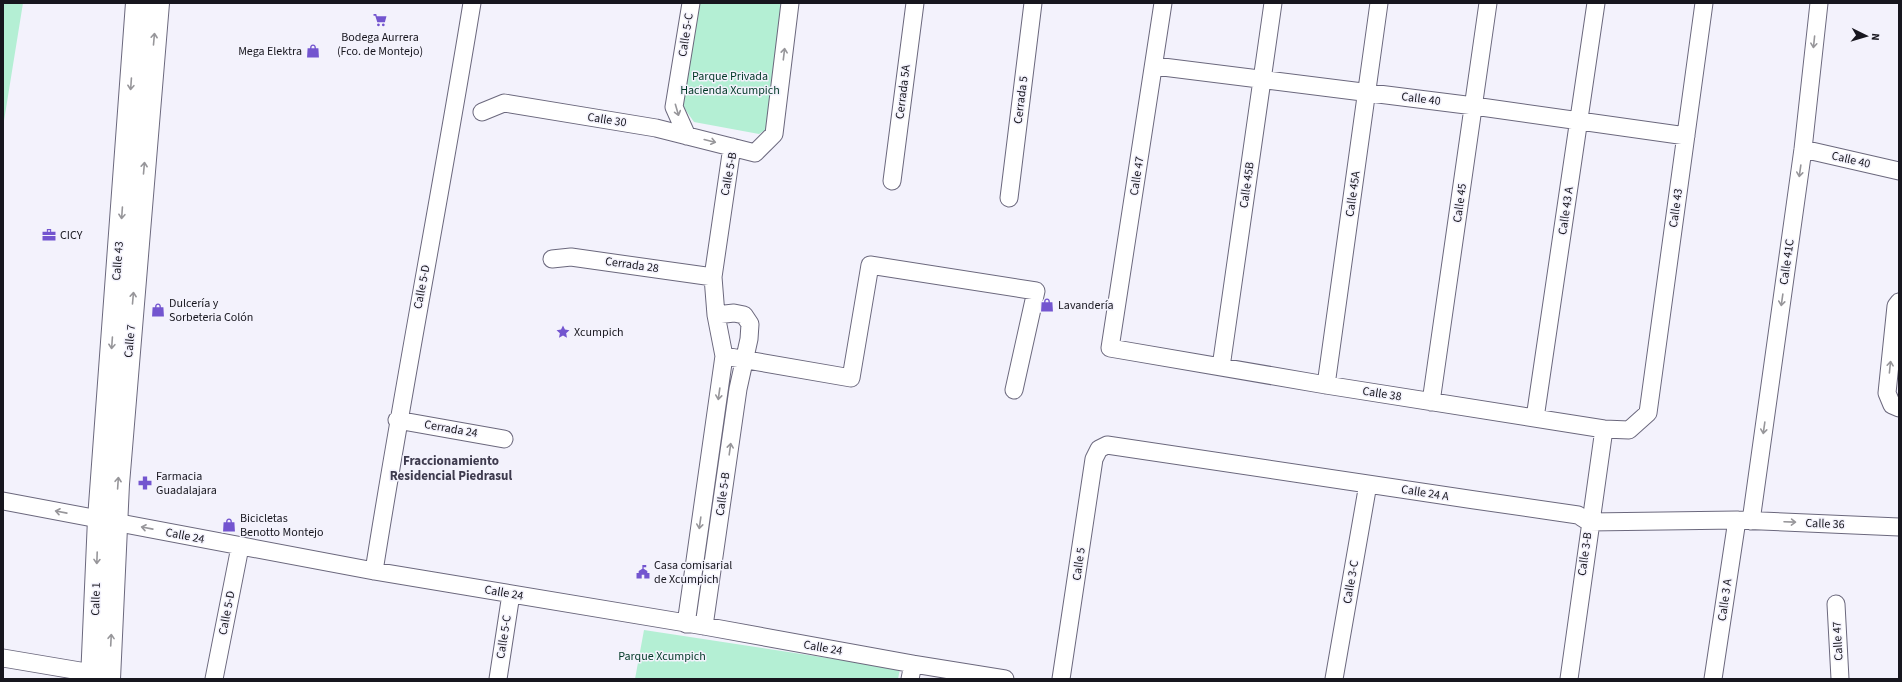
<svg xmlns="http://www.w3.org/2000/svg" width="1902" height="682" font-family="'Source Sans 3',sans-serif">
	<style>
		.green { fill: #b4efd4 }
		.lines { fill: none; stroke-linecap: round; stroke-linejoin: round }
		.street-casing { stroke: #6b687d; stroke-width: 19 }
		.secondary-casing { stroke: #6b687d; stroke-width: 24 }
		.street { stroke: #fff; stroke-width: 17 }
		.secondary { stroke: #fff; stroke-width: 22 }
		.oneway { stroke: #97969a }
		.labels { text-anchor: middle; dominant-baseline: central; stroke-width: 3; stroke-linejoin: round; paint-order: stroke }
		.street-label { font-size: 12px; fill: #17161e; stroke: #f3f2fc }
		.poi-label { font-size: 12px; fill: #17161e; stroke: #f3f2fc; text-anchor: start }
		.park-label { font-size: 12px; fill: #003826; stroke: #f3f2fc }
		.neighbourhood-label { font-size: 13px; font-weight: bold; fill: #3e3b4e; stroke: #f3f2fc }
	</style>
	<rect width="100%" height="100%" fill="#f3f2fc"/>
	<path class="green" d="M3,3H23L3,127Z
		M699,3H783L770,127L759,134L694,122L682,105Z
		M644,630L900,669L898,679H635Z"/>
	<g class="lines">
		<g class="street-casing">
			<path id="street" d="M1163,3L1110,348L1326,385L1604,429L1629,430L1648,413L1704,3
				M1155,66L1474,106L1686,136
				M482,112L504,103L656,128L755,153L774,134L790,3
				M687,136L674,107L691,3
				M732,147L713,277L716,315L724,356L851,378L870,265L1036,291L1014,390
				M1803,149L1899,171
				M892,181L915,3
				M1009,198L1033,3
				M552,259L571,257L713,277
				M1899,302L1896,306L1887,393L1892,405L1899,408
				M1221,367L1273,3
				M1326,385L1379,3
				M1431,402L1488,3
				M1535,418L1596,3
				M397,420L504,439
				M3,501L374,571L704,626L913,664L1005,679
				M1751,521L1803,149L1819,3
				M374,571C404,381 441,193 472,3
				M1836,604L1840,679
				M686,624L724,356
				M704,626L738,389L749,339L750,324L744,315L734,313L716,315
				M3,658L92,673
				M214,679L240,547
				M498,679L511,594
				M910,679L913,664
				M1061,679L1094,459L1099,449L1107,445C1265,467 1421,493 1578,515L1589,522L1737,520L1899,527
				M1334,679L1368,484
				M1569,679L1604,429
				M1713,679L1737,520"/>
		</g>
		<g class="secondary-casing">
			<path id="secondary" d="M92,679L99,519L137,3
				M109,679L118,484L158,3"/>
		</g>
		<use href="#street" class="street"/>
		<use href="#secondary" class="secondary"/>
	</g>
	<defs><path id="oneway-shaft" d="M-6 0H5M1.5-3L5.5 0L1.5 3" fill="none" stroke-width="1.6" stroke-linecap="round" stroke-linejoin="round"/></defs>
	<g class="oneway">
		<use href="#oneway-shaft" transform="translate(154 39) rotate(-85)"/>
		<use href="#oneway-shaft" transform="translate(1814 42) rotate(96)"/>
		<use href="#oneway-shaft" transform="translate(784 54) rotate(-83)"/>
		<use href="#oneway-shaft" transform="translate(131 84) rotate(94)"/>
		<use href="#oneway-shaft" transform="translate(677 110) rotate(74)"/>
		<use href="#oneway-shaft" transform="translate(710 141) rotate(14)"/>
		<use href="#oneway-shaft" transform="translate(144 168) rotate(-85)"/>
		<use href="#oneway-shaft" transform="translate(1800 171) rotate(98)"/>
		<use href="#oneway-shaft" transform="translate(122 213) rotate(94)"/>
		<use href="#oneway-shaft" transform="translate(133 298) rotate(-85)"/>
		<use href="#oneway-shaft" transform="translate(1782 300) rotate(98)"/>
		<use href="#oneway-shaft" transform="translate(112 343) rotate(94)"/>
		<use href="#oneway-shaft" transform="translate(1890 367) rotate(-84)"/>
		<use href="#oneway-shaft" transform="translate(719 394) rotate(98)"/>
		<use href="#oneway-shaft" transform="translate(1764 428) rotate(98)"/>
		<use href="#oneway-shaft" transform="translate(730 449) rotate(-82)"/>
		<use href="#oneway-shaft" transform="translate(118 483) rotate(-86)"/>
		<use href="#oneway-shaft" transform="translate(61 512) rotate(-169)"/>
		<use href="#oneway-shaft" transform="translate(1790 522) rotate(2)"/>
		<use href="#oneway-shaft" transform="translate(700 523) rotate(98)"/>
		<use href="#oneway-shaft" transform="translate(147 528) rotate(-169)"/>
		<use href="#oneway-shaft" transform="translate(97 558) rotate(92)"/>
		<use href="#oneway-shaft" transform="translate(111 640) rotate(-87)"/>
	</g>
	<defs>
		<g id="supermarket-bare" transform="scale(1.08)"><path d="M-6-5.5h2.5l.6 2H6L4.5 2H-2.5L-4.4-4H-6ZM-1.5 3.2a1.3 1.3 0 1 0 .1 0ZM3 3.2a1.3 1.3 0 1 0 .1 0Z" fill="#7355cf" stroke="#f3f2fc" stroke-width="2.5" paint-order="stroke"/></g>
		<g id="shop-bare" transform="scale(1.08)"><path d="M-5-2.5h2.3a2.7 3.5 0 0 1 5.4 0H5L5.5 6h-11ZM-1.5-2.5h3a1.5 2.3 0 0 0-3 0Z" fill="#7355cf" stroke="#f3f2fc" stroke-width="2.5" paint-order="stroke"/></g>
		<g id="office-bare" transform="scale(1.08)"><path d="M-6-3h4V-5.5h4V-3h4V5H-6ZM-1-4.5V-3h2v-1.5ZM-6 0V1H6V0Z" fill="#7355cf" stroke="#f3f2fc" stroke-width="2.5" paint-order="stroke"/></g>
		<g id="sight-bare" transform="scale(1.08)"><path d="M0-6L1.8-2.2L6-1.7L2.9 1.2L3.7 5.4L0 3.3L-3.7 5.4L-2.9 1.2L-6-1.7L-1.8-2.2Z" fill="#7355cf" stroke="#f3f2fc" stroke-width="2.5" paint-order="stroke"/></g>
		<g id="pharmacy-bare" transform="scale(1.08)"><path d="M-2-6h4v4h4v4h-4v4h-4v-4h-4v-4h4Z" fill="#7355cf" stroke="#f3f2fc" stroke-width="2.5" paint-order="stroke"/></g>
		<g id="civic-bare" transform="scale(1.08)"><path d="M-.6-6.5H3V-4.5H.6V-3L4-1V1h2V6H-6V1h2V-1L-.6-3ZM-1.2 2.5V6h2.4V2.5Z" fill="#7355cf" stroke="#f3f2fc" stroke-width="2.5" paint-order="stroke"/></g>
	</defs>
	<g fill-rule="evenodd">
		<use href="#supermarket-bare" x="380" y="20"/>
		<use href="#shop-bare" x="313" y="51"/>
		<use href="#office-bare" x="49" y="235"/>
		<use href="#shop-bare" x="1047" y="305"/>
		<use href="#shop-bare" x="158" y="310"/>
		<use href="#sight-bare" x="563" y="332"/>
		<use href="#pharmacy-bare" x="145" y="483"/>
		<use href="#shop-bare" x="229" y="525"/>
		<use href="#civic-bare" x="643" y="572"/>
	</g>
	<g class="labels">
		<g class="street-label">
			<text transform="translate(686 35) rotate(-81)">Calle 5-C</text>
			<text transform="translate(903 92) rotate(-83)">Cerrada 5A</text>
			<text transform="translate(1421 99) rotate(7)">Calle 40</text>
			<text transform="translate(1021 100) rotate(-83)">Cerrada 5</text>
			<text transform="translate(607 120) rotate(9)">Calle 30</text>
			<text transform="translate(1851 160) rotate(13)">Calle 40</text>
			<text transform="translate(729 174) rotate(-79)">Calle 5-B</text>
			<text transform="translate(1137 176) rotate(-81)">Calle 47</text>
			<text transform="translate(1247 185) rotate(-82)">Calle 45B</text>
			<text transform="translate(1353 194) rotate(-82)">Calle 45A</text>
			<text transform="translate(1460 203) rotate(-82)">Calle 45</text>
			<text transform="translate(1676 208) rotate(-82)">Calle 43</text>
			<text transform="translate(1566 211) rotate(-82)">Calle 43 A</text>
			<text transform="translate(118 261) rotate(-86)">Calle 43</text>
			<text transform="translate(1787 262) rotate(-82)">Calle 41C</text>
			<text transform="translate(632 265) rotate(8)">Cerrada 28</text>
			<text transform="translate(422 287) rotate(-79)">Calle 5-D</text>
			<text transform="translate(130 341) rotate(-85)">Calle 7</text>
			<text transform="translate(1382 394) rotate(9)">Calle 38</text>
			<text transform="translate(451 429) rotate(10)">Cerrada 24</text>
			<text transform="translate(1425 493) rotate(9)">Calle 24 A</text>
			<text transform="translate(723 494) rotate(-82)">Calle 5-B</text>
			<text transform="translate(1825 524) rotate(2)">Calle 36</text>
			<text transform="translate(185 536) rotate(11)">Calle 24</text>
			<text transform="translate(1585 554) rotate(-82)">Calle 3-B</text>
			<text transform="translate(1079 564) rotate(-82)">Calle 5</text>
			<text transform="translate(1351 582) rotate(-80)">Calle 3-C</text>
			<text transform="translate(504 593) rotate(10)">Calle 24</text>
			<text transform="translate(96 599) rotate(-88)">Calle 1</text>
			<text transform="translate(1725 600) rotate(-82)">Calle 3 A</text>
			<text transform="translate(227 613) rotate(-79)">Calle 5-D</text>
			<text transform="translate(504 637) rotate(-81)">Calle 5-C</text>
			<text transform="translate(1838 641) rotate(-93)">Calle 47</text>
			<text transform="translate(823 648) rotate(10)">Calle 24</text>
		</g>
		<g class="poi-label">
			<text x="380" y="37" text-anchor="middle">Bodega Aurrera<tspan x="380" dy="14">(Fco. de Montejo)</tspan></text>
			<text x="302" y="51" text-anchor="end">Mega Elektra</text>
			<text x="60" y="235">CICY</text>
			<text x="169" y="303">Dulcería y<tspan x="169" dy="14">Sorbeteria Colón</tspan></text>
			<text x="1058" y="305">Lavandería</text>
			<text x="574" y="332">Xcumpich</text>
			<text x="156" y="476">Farmacia<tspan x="156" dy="14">Guadalajara</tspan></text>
			<text x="240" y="518">Bicicletas<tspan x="240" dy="14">Benotto Montejo</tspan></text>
			<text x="654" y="565">Casa comisarial<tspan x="654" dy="14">de Xcumpich</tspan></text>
		</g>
		<g class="park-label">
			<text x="730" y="76">Parque Privada<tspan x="730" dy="14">Hacienda Xcumpich</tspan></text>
			<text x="662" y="656">Parque Xcumpich</text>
		</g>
		<g class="neighbourhood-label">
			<text x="451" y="461">Fraccionamiento<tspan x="451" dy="15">Residencial Piedrasul</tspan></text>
		</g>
	</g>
	<rect width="1902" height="682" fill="none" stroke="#17161e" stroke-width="8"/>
	<g transform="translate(1866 36) rotate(95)" stroke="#f3f2fc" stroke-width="3" paint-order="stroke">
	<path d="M0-3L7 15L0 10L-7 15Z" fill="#17161e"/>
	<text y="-6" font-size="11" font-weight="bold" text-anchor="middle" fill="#17161e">N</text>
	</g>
</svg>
